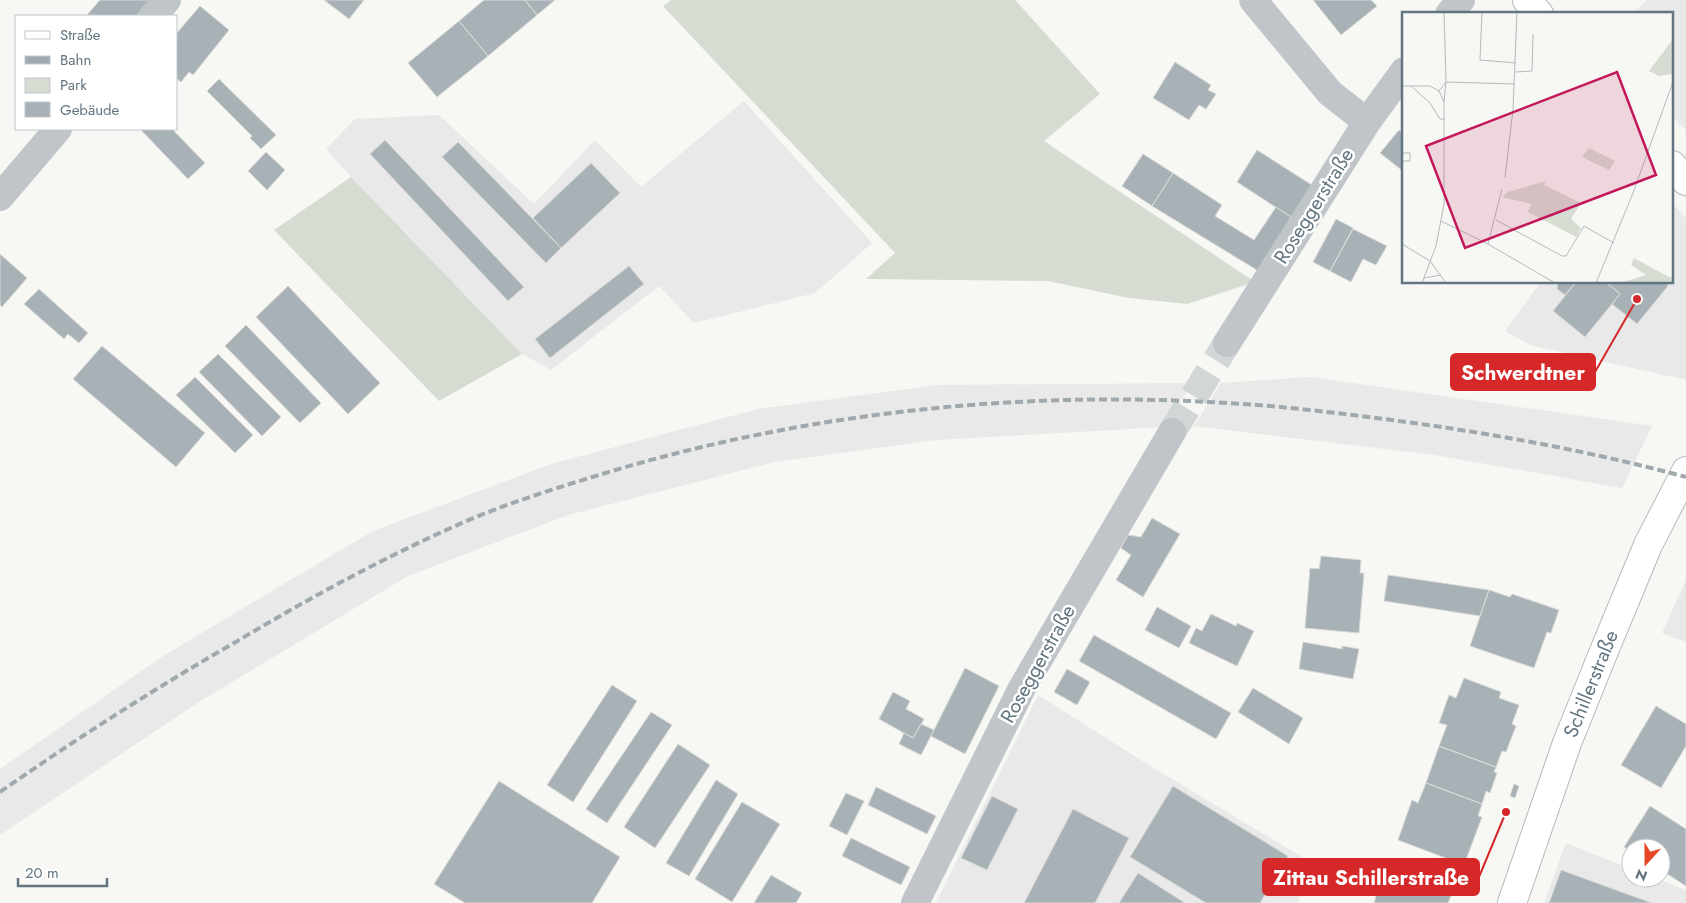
<svg xmlns="http://www.w3.org/2000/svg" width="1686" height="903" font-family="Jost,sans-serif">
	<style>
		.built { fill: #e8e9e8 }
		.green { fill: #d7dcd3 }
		.building { fill: #a7b1b6; stroke: #d9d9d7 }
		.lines { fill: none; stroke-linecap: round; stroke-linejoin: round }
		.minor-tunnel { stroke: #d2d6d7; stroke-width: 28; stroke-dasharray: 28 14; stroke-linecap: butt }
		.major-casing { stroke: #b4b9bd; stroke-width: 30 }
		.minor { stroke: #c0c5c9; stroke-width: 28 }
		.major { stroke: #fff; stroke-width: 28 }
		.rail { stroke: #9fa8ad; stroke-width: 4; stroke-dasharray: 8 4; stroke-linecap: butt }
		.labels { text-anchor: middle; dominant-baseline: central; stroke-width: 5; stroke-linejoin: round; paint-order: stroke }
		.street-label { font-size: 20px; fill: #627580; stroke: #fff }
		.inset-road { fill: none; stroke: #b2bbbf; stroke-width: 1 }
		.view { fill: #c2185b; fill-opacity: 0.15; stroke: #c2185b; stroke-width: 2.5 }
		.inset-edge { fill: none; stroke: #627580; stroke-width: 2.5 }
		.leader { fill: none; stroke: #d62828; stroke-width: 2 }
		.callout-dot { fill: #d62828; stroke: #fff; stroke-width: 2 }
		.callout { fill: #d62828; stroke: #d62828; stroke-width: 2 }
		.callout-label { font-size: 21px; text-anchor: middle; font-weight: bold; fill: #fff }
	</style>
	<rect width="100%" height="100%" fill="#f7f7f4"/>
	<path class="built" d="M1647,0H1686V130L1672,116V14H1632Z
		M744,101L872,243L815,293L694,323L659,286L551,370L522,354L351,177L326,149L355,119L439,115L534,204L595,140L641,187Z
		M1672,203L1686,218V380L1530,345L1505,331L1540,283L1672,282Z
		M1311,377L1652,426L1622,488L1435,455L1194,426L1221,383Z
		M1193,383L1164,427L936,440L775,462L568,515L408,576L199,702L0,835V769L163,656L373,531L551,464L758,409L937,385Z
		M1686,580V642L1662,633Z
		M1038,695L1155,769L1312,863L1298,903H936Z
		M1566,843L1631,869V878H1655L1686,890V903H1544Z"/>
	<path class="green" d="M671,0H1015L1100,94L1044,141L1255,282L1187,304L1129,298L1048,281L866,279L895,253L663,6Z
		M351,177L522,354L439,401L274,230Z"/>
	<path class="building" d="M100,0H150L137,16H86Z
		M324,0H364L349,19Z
		M484,0H525L537,15L488,56L459,21Z
		M525,0H555L537,15Z
		M1313,0H1371L1377,6L1341,35Z
		M200,6L229,30L193,75L189,72L181,82L176,78V34Z
		M459,21L488,56L437,97L408,63Z
		M1175,62L1211,85L1208,90L1216,94L1206,109L1199,105L1189,120L1153,98Z
		M219,79L276,135L261,149L250,138L252,136L207,91Z
		M140,129H172L205,163L188,179Z
		M1399,130L1404,134V172L1380,153Z
		M385,140L524,287L508,301L370,154Z
		M458,142L561,248L546,263L442,157Z
		M1257,150L1318,189L1297,221L1237,182Z
		M266,152L285,170L267,190L248,171Z
		M1143,154L1173,173L1152,206L1122,186Z
		M591,163L620,193L561,248L533,218Z
		M1173,173L1222,205L1215,216L1254,240L1276,207L1297,221L1265,275L1152,206Z
		M1336,219L1353,228L1330,271L1313,262Z
		M1353,229L1387,246L1376,265L1363,259L1351,282L1330,271Z
		M0,254L27,278L2,307L0,305Z
		M629,266L644,284L550,358L535,339Z
		M1558,282H1576L1565,295L1557,289Z
		M1576,282H1606L1620,294L1585,337L1553,311Z
		M1606,282H1668V286L1637,324L1612,304L1620,294Z
		M288,286L380,383L348,414L256,317Z
		M39,289L88,333L79,343L68,334L64,339L24,304Z
		M246,325L321,403L300,423L225,346Z
		M102,346L205,433L176,467L73,379Z
		M218,354L281,417L262,436L199,372Z
		M195,377L253,435L235,453L176,395Z
		M1152,518L1180,534L1143,597L1116,580L1131,555L1121,548L1128,535L1141,537Z
		M1321,556L1361,560L1360,573H1364L1359,633L1305,628L1310,568L1319,569Z
		M1388,575L1489,590L1480,616L1384,601Z
		M1489,590L1510,597L1512,594L1559,610L1551,633L1547,632L1534,668L1470,646Z
		M1157,607L1191,626L1179,648L1145,630Z
		M1211,614L1236,626L1237,623L1254,631L1237,666L1189,643L1196,628L1202,631Z
		M1094,635L1231,713L1216,739L1079,661Z
		M1303,642L1342,649V646L1359,649L1353,679L1299,669Z
		M965,668L999,686L965,754L931,736Z
		M1067,669L1090,682L1077,705L1054,692Z
		M1464,678L1501,692L1499,698L1519,705L1512,724L1516,726L1506,752L1502,751L1496,767L1439,746L1447,725L1439,723L1449,695L1456,698Z
		M612,685L637,701L573,802L547,785Z
		M1253,688L1303,718L1289,744L1238,712Z
		M893,692L910,701L906,709L924,719L913,738L879,719Z
		M1656,706L1686,724V746L1661,788L1621,765Z
		M651,712L672,725L607,823L586,809Z
		M921,724L934,730L921,755L899,744L904,733L913,738Z
		M678,744L710,765L655,848L624,827Z
		M1439,746L1496,767L1494,772L1497,773L1490,793L1486,791L1482,804L1426,783Z
		M716,780L738,794L689,876L666,863Z
		M499,781L620,857L592,903H465L434,884Z
		M1426,783L1482,804L1478,816L1482,817L1464,865L1398,840L1412,800L1418,803Z
		M1514,784L1519,786L1515,798L1510,796Z
		M1173,786L1288,856L1260,903H1206L1130,857Z
		M876,787L936,816L927,834L868,805Z
		M846,793L864,801L847,835L829,826Z
		M992,796L1018,809L987,870L961,858Z
		M742,802L780,824L732,902L695,879Z
		M1650,806L1686,829V886L1661,870V848H1631V851L1624,847Z
		M1073,809L1129,838L1095,903H1024Z
		M851,838L910,867L901,885L842,856Z
		M1561,870L1652,903H1549Z
		M1383,872L1451,896L1448,903H1374Z
		M1138,873L1185,903H1119Z
		M771,875L802,893L796,903H754Z"/>
	<g class="lines">
		<path class="minor-tunnel" d="M1172,432L1227,343"/>
		<g class="major-casing">
			<path id="major" d="M1527,0L1539,14
				M1672,165L1686,181
				M1512,903L1567,743L1602,656L1648,545L1686,471"/>
		</g>
		<path class="minor" d="M1253,0L1330,93L1367,122
			M1449,14L1461,0
			M153,16L167,0
			M0,197L58,129
			M1227,343L1367,122L1404,71
			M915,903L1022,688L1172,432"/>
		<use href="#major" class="major"/>
		<path class="rail" d="M0,792C76,739 154,689 234,643C306,600 379,560 455,526C502,505 550,490 599,475C794,415 1005,391 1209,402C1278,405 1346,414 1414,423C1506,436 1597,453 1686,477"/>
	</g>
	<g class="labels">
		<g class="street-label">
			<text transform="translate(1314 206) rotate(-58)">Roseggerstraße</text>
			<text transform="translate(1038 664) rotate(-61)">Roseggerstraße</text>
			<text transform="translate(1591 684) rotate(-68)">Schillerstraße</text>
		</g>
	</g>
	<g transform="translate(1402 12)">
		<rect width="271" height="271" fill="#f7f7f4"/>
		<path d="M271,27V62L257,64L247,59ZM187,136L213,149L207,158L180,145ZM144,169L142,173L179,191L169,207L179,216L174,225L126,200L129,192L100,185L106,180ZM232,246L269,266L271,262V271H218L244,263L229,253Z" fill="#d7dcd3"/>
		<path class="inset-road" d="M80,0L78,48L114,51M114,60L130,59L131,22M0,74H28L37,79L42,90V192L34,234L20,271M9,74L28,91L38,107H43M37,79L44,70L42,0M42,90L44,70L113,72M0,141H8V149H0M103,165L111,98L115,0M94,208L160,244H164L182,214L212,231M39,209L86,232L153,271M0,232L28,249M86,232L100,177M28,249L44,271M22,266L39,263M194,271L231,181L272,67"/>
		<path class="view" d="M215,60L254,163L63,236L24,134Z"/>
		<rect width="271" height="271" class="inset-edge"/>
	</g>
	<path class="leader" d="M1637 299L1595 372M1506 812L1479 877"/>
	<g class="callout-dot">
		<circle cx="1637" cy="299" r="5"/>
		<circle cx="1506" cy="812" r="5"/>
	</g>
	<g class="callout">
		<rect x="1451" y="354" width="144" height="36" rx="5"/>
		<rect x="1263" y="859" width="216" height="36" rx="5"/>
	</g>
	<g class="callout-label">
		<text x="1523" y="380">Schwerdtner</text>
		<text x="1371" y="885">Zittau Schillerstraße</text>
	</g>
	<rect x="15" y="15" width="162" height="115" fill="#ffffff" stroke="#c0c8cc"/>
	<rect x="25" y="31" width="25" height="8" fill="#ffffff" stroke="#c0c8cc"/>
	<text x="60" y="40" font-size="15" fill="#627580">Straße</text>
	<rect x="25" y="56" width="25" height="8" fill="#9fa8ad" stroke="#c0c8cc"/>
	<text x="60" y="65" font-size="15" fill="#627580">Bahn</text>
	<rect x="25" y="78" width="25" height="15" fill="#d7dcd3" stroke="#c0c8cc"/>
	<text x="60" y="90" font-size="15" fill="#627580">Park</text>
	<rect x="25" y="102" width="25" height="15" fill="#a7b1b6" stroke="#c0c8cc"/>
	<text x="60" y="115" font-size="15" fill="#627580">Gebäude</text>
	<g transform="translate(1646 863) rotate(201)"><circle r="24" fill="#ffffff" stroke="#c0c8cc"/>
	<path d="M0-4L9 19L0 12L-9 19Z" fill="#e64626"/>
	<text y="-8" font-size="14" font-weight="bold" text-anchor="middle" fill="#627580">N</text>
	</g>
	<path d="M18 878v8h89v-8" fill="none" stroke="#627580" stroke-width="2.5"/>
	<text x="25" y="878" font-size="15" fill="#627580" stroke="#ffffff" stroke-width="4" paint-order="stroke">20 m</text>
</svg>
